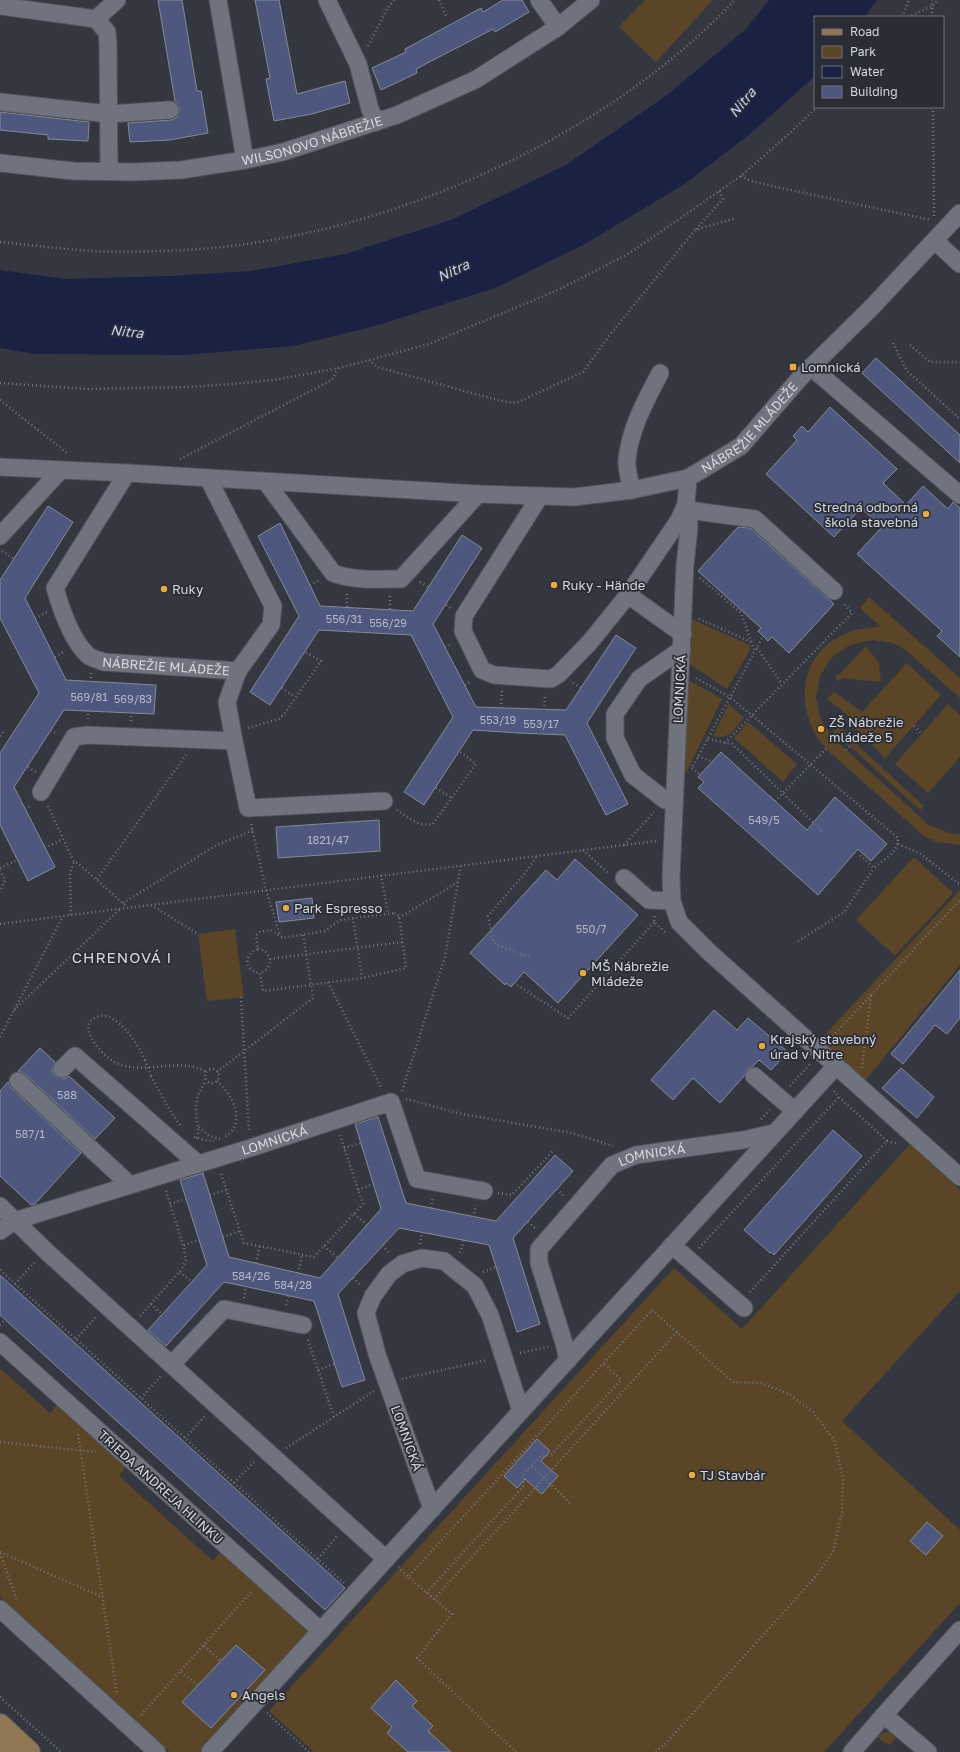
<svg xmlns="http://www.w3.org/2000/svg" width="960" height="1752" font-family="'Golos Text',sans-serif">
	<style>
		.green { fill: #5a4626 }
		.water { fill: #1a2142 }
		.building { fill: #4e587e; stroke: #868a94 }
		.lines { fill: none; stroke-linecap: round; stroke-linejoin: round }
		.minor-casing { stroke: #50535a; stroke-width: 19 }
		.major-casing { stroke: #50535a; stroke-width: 24 }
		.path { stroke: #72757d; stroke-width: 2.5; stroke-dasharray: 1 3; stroke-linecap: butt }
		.minor { stroke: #6f737d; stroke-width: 17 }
		.major { stroke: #8f7853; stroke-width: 22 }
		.path-bridge { stroke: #72757d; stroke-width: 2.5; stroke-dasharray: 1 3; stroke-linecap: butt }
		.poi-dot { fill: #ebaa39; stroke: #2a2d36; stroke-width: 1.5 }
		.labels { text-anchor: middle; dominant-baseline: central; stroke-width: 3.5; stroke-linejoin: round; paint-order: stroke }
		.number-label { font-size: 11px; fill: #b4b8c6 }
		.street-label { font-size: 13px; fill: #d6d8de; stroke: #2a2d36 }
		.poi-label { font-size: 13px; fill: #d6d8de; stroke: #2a2d36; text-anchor: start }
		.water-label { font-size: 14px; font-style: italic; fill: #c4cff6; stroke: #2a2d36 }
		.quarter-label { font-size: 15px; letter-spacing: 1px; fill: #d6d8de; stroke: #2a2d36 }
	</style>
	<rect width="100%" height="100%" fill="#343740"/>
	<path class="green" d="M645,0H713L656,62L619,27Z
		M869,597L960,678V698L903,648L893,643L872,640L850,645L832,657L820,676L816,698L821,720L833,738L929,825L949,833L960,834V845L936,842L924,836L826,749C793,711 797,653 847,633C858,628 869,628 881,627L860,608Z
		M689,618L750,645L749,652L727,689L688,663Z
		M866,646L879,663L881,682L842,678L839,681L836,680V675L840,674Z
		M907,663L941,695L885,758L851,725L854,720L827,699L834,692L862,712Z
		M688,680L722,699L687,771L684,775L680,774Z
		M729,704L744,718C733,730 730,740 713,736Z
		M948,704L960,715V757L928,793L895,764Z
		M748,722L797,764L783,782L734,738Z
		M839,726L853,739L847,745L833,732Z
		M853,741L924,806L920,810L849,745Z
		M914,857L953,893L895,956L856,920Z
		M960,890V965L864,1082L819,1041Z
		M235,929L244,997L207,1001L198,934Z
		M910,1144L960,1190V1291L842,1421L960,1530V1603L824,1752H314L269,1711L674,1268L742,1329Z
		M0,1368L50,1413L58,1404L127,1466L119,1476L213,1561L221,1551L309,1633L201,1752H170L0,1597Z
		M886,1732H891L898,1736L890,1745L887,1743L885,1744L877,1736Z"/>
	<path class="water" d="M769,0H877L865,17H815V76L750,134L686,183L585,244L495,288L375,326L293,346L186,355L36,354L0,348V270L65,279L170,276L251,271L345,254L451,220L566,165L667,95L746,29Z"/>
	<path class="building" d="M158,0H182L197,91H201L208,133L170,140L130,142L128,123L171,120L176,118L180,110L178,105L175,101Z
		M255,0H279L297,94L345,81L350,103L312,114L274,121L266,79L270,78Z
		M503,0H522L529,12L495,32L493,29L416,69L417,73L381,90L372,68L406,52L405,49L481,8L483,12Z
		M0,112L89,122L88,141L48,139V135L0,130Z
		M876,358L960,435V463L862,373Z
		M830,407L897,469L883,483L906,505L923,486L948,509L953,502L960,508V657L937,636L942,631L857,554L882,527L861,508L834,537L766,474L797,440L793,436L802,426L808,432Z
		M48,506L73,522L25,598L66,680L156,685L154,714L64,710L14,787L55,867L28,881L0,825V753L39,693L0,618V580Z
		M280,523L320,606L413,611L462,535L482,548L433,624L476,707L566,710L616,635L636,648L587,723L628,804L606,815L565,735L519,733L473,730L424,805L404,792L453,717L411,635L319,630L270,705L250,692L299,616L258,536Z
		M738,527L750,528L834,604L789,653L772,637L768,641L758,631L761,628L698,571Z
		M721,752L807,830L835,797L887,844L871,861L858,849L818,895L698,788L704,782L698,777Z
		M379,820L380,851L278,858L276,827Z
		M575,859L638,915L558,1003L524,972L511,987L506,983L505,985L470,953L546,870L557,880Z
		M312,898L314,918L279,922L276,902Z
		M960,970V1018L947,1034L935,1025L903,1064L891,1054Z
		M714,1010L737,1030L748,1018L788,1052L771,1070L759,1060L753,1066L747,1069L744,1076L720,1103L693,1078L673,1100L651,1080Z
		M40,1048L55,1062L52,1071L55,1076L64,1079L69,1076L115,1118L95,1139L25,1074L18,1071Z
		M901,1068L934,1097L917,1118L882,1088Z
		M8,1082L11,1088L81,1153L35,1204L31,1205L0,1176V1091Z
		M378,1117L406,1203L496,1221L555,1155L573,1171L513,1238L540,1324L517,1332L489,1245L399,1228L338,1294L365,1380L342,1387L314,1301L224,1282L166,1346L148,1330L207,1265L180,1180L203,1173L229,1257L320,1278L381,1209L355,1124Z
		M833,1130L862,1156L774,1255L771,1252L770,1253L744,1230Z
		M0,1275L345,1588L325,1610L0,1315Z
		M537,1439L550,1451L541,1461L558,1476L542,1494L525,1479L517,1488L504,1476Z
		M927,1522L943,1536L926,1555L910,1541Z
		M236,1645L265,1670L211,1728L182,1702Z
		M396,1680L417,1701L412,1706L433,1726L428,1731L451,1752H408L387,1733L392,1727L371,1708Z"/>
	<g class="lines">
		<g class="minor-casing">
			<g id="minor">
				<path d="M218,0L245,160"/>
				<path d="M327,0L358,64L370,109L376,122"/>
				<path d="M539,0L558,27"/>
				<path d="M0,6L96,19L107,32L108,44L109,171"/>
				<path d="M96,19L117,0"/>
				<path d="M0,102L109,114L170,110"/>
				<path id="s1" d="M0,163L73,171L133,172L181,170L245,160L283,152L397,115L475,80L558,27L591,0"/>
				<path d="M935,241L960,264"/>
				<path d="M811,367L960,495"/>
				<path id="s2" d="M0,467L127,473L478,494L574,497L632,490L688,478L741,446L800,378L873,306L960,213"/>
				<path id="s3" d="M127,473L55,588C61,609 72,642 89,656C93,659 99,660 104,662L238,671L271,625L273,606L208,478"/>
				<path d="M688,478L686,504L688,510L689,528L685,565L671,877L672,901L679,922L708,951L960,1177"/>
				<path d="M266,482L333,573C353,581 379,579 401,579L478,494"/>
				<path d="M632,490C630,481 626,469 627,460C630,428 646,400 660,373"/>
				<path d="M540,496L464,616L463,631L482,670L494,675L551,679L559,674L590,642L628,595L679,520L686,504"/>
				<path d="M688,510L755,519L834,591"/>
				<path d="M0,536L60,471"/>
				<path d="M628,595L683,634"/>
				<path d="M238,671L227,702L234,741L248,808L384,801"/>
				<path d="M41,792L74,737L87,735L234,741"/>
				<path d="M674,801L665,800L633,775L615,738V714L639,679L682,649"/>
				<path d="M624,878L649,900L672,901"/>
				<path d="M62,1069L75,1056L197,1163"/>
				<path d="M754,1076L795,1111"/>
				<path d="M18,1081L130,1185"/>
				<path d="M0,1206L46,1251L386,1559"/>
				<path id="s4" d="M0,1231L14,1221L250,1148L391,1102L417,1179L484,1191"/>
				<path d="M672,1245L744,1308"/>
				<path d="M0,1342L321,1631"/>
				<path id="s5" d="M568,1360L564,1343L539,1263V1249L612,1165L636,1155L743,1140L774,1133"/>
				<path d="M172,1364L224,1309L303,1325"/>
				<path d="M432,1509L377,1354L366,1313L373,1296L389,1274L402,1264L422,1258L444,1261L475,1286L490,1315L521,1411"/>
				<path d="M0,1609L157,1752"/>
				<path d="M210,1752L836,1066"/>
				<path d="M852,1752L884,1715"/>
				<path d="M928,1752L884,1715L960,1630"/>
			</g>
		</g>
		<g class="major-casing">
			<path id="major" d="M0,1725L29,1752
				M0,1751L1,1752"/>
		</g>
		<path class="path" d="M439,0L447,18
			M902,17L909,0
			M908,17L932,6V0
			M932,17V6L938,0
			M368,46L387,9L394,0
			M933,107L934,216
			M741,176L751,181L781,188L931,220
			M696,229L723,199L719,191
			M0,242C31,245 62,249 92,251C123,253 155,251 185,250C379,240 602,141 735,0
			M893,343L907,371L960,419
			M910,345L930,362H960
			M369,360L377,367L501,401L516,403L583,372L609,336L695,230L736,218
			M0,383L86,389L188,387L232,384L274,380L339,368L429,344L558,290L630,253L741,176L791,132L817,107
			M0,400L67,453
			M180,459L332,380L338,368
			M2,551L14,559
			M700,578L741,613L755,652
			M420,582L428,587
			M310,585L318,581
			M446,605L451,608
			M347,607V594
			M390,609V594
			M35,618L47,612
			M699,619L751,642
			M445,647L452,644
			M757,648L782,684
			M55,657L65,651
			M91,673V681
			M696,678L730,697L898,838C899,852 883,860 874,868L860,855
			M573,683L581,688
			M465,685L471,681
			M282,688L295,697
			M501,708L502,690
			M544,710L545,694
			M88,719V711
			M131,721V713
			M914,726L922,734
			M248,728L279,719L285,713L321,661L305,652
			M51,730L57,734
			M0,736L3,732
			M708,739L732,744L823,832
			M854,742L861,735
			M725,743L852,613L844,604
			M846,750L850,746
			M698,756L712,762
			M693,766L763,636
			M28,767L36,772
			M692,768L700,775
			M436,788L452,798
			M775,801L826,749
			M48,806L74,862
			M25,809L32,805
			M397,810C408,817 418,827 433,824L476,764L459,751
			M251,824L266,890L280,935
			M898,844L921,854L960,885
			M624,845L654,812
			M45,848L63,839
			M583,850L609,874
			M0,868L17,860
			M0,870L5,880L0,892
			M381,875L388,913
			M97,879L186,755
			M123,903L215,846L253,830
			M151,905L198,934
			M394,913L399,916L406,968L362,978L263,991L260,973C244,971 243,954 258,949L256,935L260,932L271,930L283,938L325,931L340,920Z
			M71,915L70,873L74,862L78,863L127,907
			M655,916L654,922L666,933
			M353,918L362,977
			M399,918L458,882
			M0,924L656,841
			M798,941L844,912L874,868
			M258,949L265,951C273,959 271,969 260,973
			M529,957L498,945L493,940L488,916L526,872L537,856
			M270,959L402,942
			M328,982L382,1089
			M514,983L568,1018L654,922
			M241,997L249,1132
			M14,1010L121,908
			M0,1037L63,916
			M830,1039L960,900
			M145,1060C139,1046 114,1004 93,1019C78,1030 103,1055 113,1061C141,1078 178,1055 206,1072
			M862,1068L871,995
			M205 1076a7 7 0 1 1 14 0a7 7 0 1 1-14 0Z
			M217,1072L313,998L303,934
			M151,1076L169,1109L180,1125
			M217,1081C233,1095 248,1125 223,1138
			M790,1086L811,1063
			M402,1091L445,957L461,865
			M406,1099L462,1114L572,1133L613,1146
			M761,1119L770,1110
			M199,1127L209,1136L220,1139
			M194,1137L204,1140L214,1141
			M197,1138C200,1128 196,1121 196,1110C195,1099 200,1090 206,1081
			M887,1141L898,1144
			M344,1148L361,1143
			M221,1174L244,1243L314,1257L363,1204L340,1135
			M557,1189L564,1196
			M358,1190L373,1184
			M498,1193L512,1195L554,1150
			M210,1195L226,1190
			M170,1204L186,1199
			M431,1208L433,1197
			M354,1214L367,1225
			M473,1217L476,1205
			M528,1222L536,1229
			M223,1237L240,1231
			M420,1244L422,1232
			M184,1245L198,1240
			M324,1246L338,1258
			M382,1246L391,1254
			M699,1248L839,1097
			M460,1253L464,1240
			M256,1263L260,1246
			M0,1270L344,1583
			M180,1272L192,1282
			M483,1272L496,1267
			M298,1273L302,1255
			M353,1278L362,1286
			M15,1284L35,1262
			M750,1292L887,1141L839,1097L834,1091
			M244,1298L246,1287
			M151,1304L162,1314
			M286,1305L289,1296
			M140,1316L182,1269L186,1260L184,1248L166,1191
			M0,1325L5,1320
			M76,1339L96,1317
			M308,1340L334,1417
			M520,1353L548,1347
			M318,1370L334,1364
			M402,1379L487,1360
			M141,1398L161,1376
			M78,1434L117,1694
			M185,1438L205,1416
			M0,1442L96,1452
			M286,1448L374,1391
			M532,1466L571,1504
			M234,1483L255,1461
			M0,1552L102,1597
			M0,1553L17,1601
			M318,1559L337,1536
			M398,1567L408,1577
			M426,1593L523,1487L524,1473L541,1456L551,1455L621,1380L604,1364
			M434,1599L677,1332
			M204,1646L221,1661
			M181,1672L198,1685
			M0,1697L61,1752
			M267,1713L309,1752
			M141,1715L252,1591
			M516,1752L417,1658L452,1614L408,1577L652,1310L733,1382L761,1383L789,1394L813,1412L834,1440L843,1477L842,1512L833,1552L817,1575L668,1741L656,1752"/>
		<use href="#minor" class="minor"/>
		<use href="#major" class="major"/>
		<path class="path-bridge" d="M145,1060L151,1076"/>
	</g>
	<g class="poi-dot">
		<rect x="789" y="363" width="8" height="8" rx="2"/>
		<circle cx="926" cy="514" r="4"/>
		<circle cx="554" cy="585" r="4"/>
		<circle cx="164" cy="589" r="4"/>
		<circle cx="821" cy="729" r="4"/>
		<circle cx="286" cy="908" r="4"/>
		<circle cx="583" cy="973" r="4"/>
		<circle cx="762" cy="1046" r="4"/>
		<circle cx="692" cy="1475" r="4"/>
		<circle cx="234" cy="1695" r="4"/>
	</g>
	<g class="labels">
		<g class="number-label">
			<text x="344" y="618">556/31</text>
			<text x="388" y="622">556/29</text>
			<text x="89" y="696">569/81</text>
			<text x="133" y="698">569/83</text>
			<text x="498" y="719">553/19</text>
			<text x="541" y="723">553/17</text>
			<text x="764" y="819">549/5</text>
			<text x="328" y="839">1821/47</text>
			<text x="591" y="928">550/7</text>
			<text x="67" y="1094">588</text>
			<text x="30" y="1133">587/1</text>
			<text x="251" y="1275">584/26</text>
			<text x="293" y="1284">584/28</text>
		</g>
		<g class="street-label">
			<text stroke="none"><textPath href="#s1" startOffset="316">WILSONOVO NÁBREŽIE</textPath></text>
			<text stroke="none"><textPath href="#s2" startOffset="771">NÁBREŽIE MLÁDEŽE</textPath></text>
			<text stroke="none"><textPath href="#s3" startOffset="291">NÁBREŽIE MLÁDEŽE</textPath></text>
			<text transform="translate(679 689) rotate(-87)">LOMNICKÁ</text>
			<text stroke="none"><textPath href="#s4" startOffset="290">LOMNICKÁ</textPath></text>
			<text stroke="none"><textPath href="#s5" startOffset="268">LOMNICKÁ</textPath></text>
			<text transform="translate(407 1438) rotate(70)">LOMNICKÁ</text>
			<text transform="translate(161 1487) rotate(42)">TRIEDA ANDREJA HLINKU</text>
		</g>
		<g class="poi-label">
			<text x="801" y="367">Lomnická</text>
			<text x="918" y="507" text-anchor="end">Stredná odborná<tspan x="918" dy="15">škola stavebná</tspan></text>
			<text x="562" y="585">Ruky - Hände</text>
			<text x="172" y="589">Ruky</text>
			<text x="829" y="722">ZŠ Nábrežie<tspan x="829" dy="15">mládeže 5</tspan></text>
			<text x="294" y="908">Park Espresso</text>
			<text x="591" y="966">MŠ Nábrežie<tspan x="591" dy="15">Mládeže</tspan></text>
			<text x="770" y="1039">Krajský stavebný<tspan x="770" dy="15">úrad v Nitre</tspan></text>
			<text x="700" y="1475">TJ Stavbár</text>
			<text x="242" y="1695">Angels</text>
		</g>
		<g class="water-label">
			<text transform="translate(742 102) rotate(-50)">Nitra</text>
			<text transform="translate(453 270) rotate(-25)">Nitra</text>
			<text transform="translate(127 331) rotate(6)">Nitra</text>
		</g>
		<g class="quarter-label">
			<text x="122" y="957">CHRENOVÁ I</text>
		</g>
	</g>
	<rect x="814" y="16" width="130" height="92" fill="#2a2d36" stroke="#6f7179"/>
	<rect x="822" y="29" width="20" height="6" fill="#8f7853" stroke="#6f7179"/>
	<text x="850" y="36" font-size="12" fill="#d6d8de">Road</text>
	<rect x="822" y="46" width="20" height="12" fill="#5a4626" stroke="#6f7179"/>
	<text x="850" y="56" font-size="12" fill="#d6d8de">Park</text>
	<rect x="822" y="66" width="20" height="12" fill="#1a2142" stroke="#6f7179"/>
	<text x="850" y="76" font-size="12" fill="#d6d8de">Water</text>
	<rect x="822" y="86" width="20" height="12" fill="#4e587e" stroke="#6f7179"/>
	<text x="850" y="96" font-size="12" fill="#d6d8de">Building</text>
</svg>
